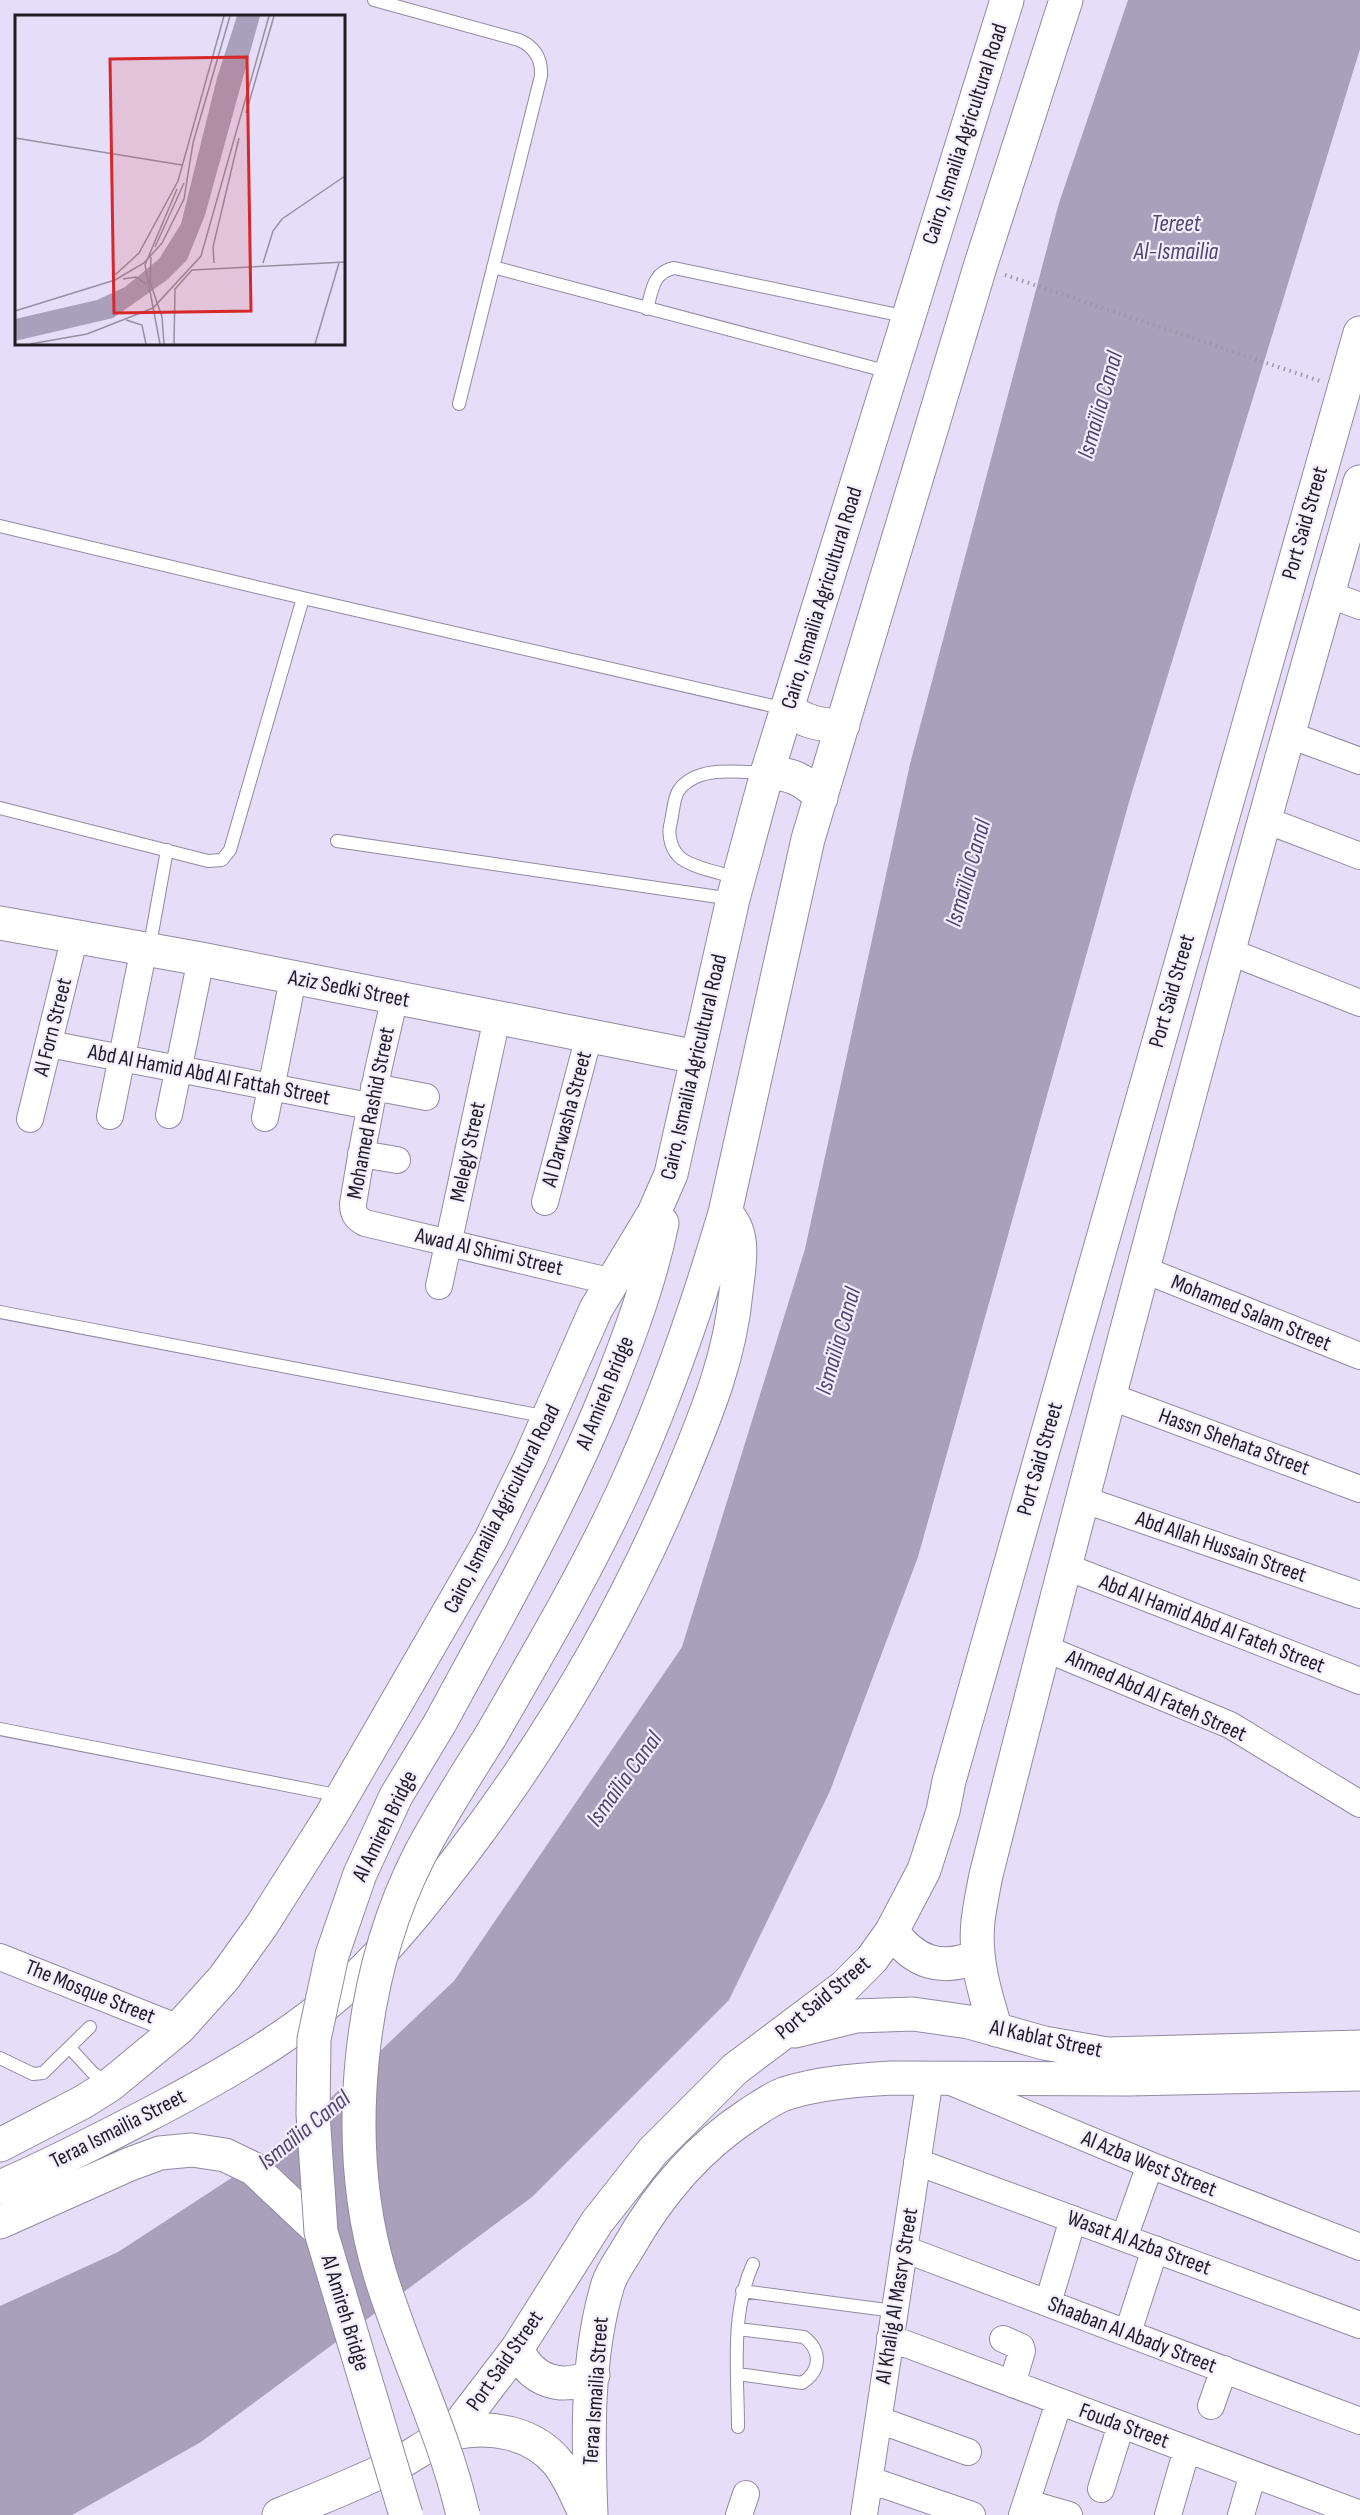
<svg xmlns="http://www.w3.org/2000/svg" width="1360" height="2515" font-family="'Sofia Sans Condensed',sans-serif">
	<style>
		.water { fill: #a9a0bc }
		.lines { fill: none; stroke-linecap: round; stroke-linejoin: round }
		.lane-casing { stroke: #918aa1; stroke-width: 14 }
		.street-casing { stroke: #918aa1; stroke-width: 28 }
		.secondary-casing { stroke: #918aa1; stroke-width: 35 }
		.primary-casing { stroke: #918aa1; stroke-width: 35 }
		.path { stroke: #9d97aa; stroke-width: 4; stroke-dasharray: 1.5 4.5; stroke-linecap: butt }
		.lane { stroke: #fff; stroke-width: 12 }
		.street { stroke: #fff; stroke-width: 26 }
		.secondary { stroke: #fff; stroke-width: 33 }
		.primary { stroke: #fff; stroke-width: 33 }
		.primary-bridge-casing { stroke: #918aa1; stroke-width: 35; stroke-linecap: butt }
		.primary-bridge { stroke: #fff; stroke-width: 33 }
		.labels { text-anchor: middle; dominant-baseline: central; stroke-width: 4.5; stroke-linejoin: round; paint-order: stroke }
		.street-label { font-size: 22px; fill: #1f1c25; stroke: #f2eefd }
		.water-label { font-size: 24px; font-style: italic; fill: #52436d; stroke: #f2eefd }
		.inset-road { fill: none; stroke: #9690a4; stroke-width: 1.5 }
		.view { fill: #d62828; fill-opacity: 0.15; stroke: #d62828; stroke-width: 3 }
		.inset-edge { fill: none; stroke: #1f1c25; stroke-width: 3 }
	</style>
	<rect width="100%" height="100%" fill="#e6def8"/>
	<path class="water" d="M1128,0H1360V49L1131,795L918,1557L830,1791L729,2000L532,2197L201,2442L72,2515H0V2306L118,2252L279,2147L454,1981L682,1647L805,1249L910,764L1059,203Z"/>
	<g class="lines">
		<g class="lane-casing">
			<path id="lane" d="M374,0L519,40C535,47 542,59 541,76L459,404
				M493,267L889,372
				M647,309C652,291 653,272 674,268L908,317
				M0,526L303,598L786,709
				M0,808L208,861L222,860L230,850L303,598
				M337,841L732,899
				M738,878C721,873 697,869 682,859C672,852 668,837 670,826C673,816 673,798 679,790C697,765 739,772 766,773
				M149,950L167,850
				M0,1312L548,1417
				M0,1729L341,1796
				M70,2048L92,2072L108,2084
				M0,2058L33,2074L43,2073L90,2027
				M742,2291L894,2311
				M738,2329L804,2337C822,2351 821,2371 802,2383L738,2374
				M738,2427C738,2373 730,2314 753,2264"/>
		</g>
		<g class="street-casing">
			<path id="street" d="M1328,594L1360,606
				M1287,734L1360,761
				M1263,819L1360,856
				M1228,951L1360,1003
				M395,998C378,1066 364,1134 353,1204C353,1214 356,1218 365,1223L613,1282
				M49,1044L369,1106
				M374,1087L426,1097
				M169,1115L201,959
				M110,1116L144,948
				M265,1118L293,979
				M30,1119L75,936
				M361,1154L397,1160
				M545,1202L589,1036
				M1142,1269L1360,1356
				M439,1286L497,1018
				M1109,1396L1360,1489
				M1082,1499L1360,1595
				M1064,1566L1360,1681
				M1044,1648L1230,1725L1360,1804
				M0,1957L179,2028
				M951,2082L1150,2165L1360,2247
				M917,2162L1360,2325
				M1124,2238L1150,2165
				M904,2249L1360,2421
				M1048,2303L1073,2219
				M1128,2332L1155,2249
				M890,2338L1360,2514
				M1003,2339L1021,2347L1022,2351L1012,2384
				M1211,2406L1224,2369
				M879,2420L968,2452
				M870,2480L972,2515
				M1101,2489L1121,2425
				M1027,2503L1069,2515
				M739,2515L746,2494
				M864,2515L930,2078
				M1022,2515L1059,2402
				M1168,2515L1187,2449
				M1241,2515L1253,2474"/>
		</g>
		<g class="secondary-casing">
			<path id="secondary" d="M0,923L201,959L697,1057
				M892,1931C914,1963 942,1972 978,1956
				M996,2030C985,1994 974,1959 978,1921C980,1905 983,1890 986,1875C1104,1409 1227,944 1360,482
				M795,2031L856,2016L913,2014L969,2022L1044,2043L1107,2054L1360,2047
				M517,2349C531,2381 562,2392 593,2375
				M452,2434L517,2349L597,2222L653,2151L735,2069L844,1987L872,1959L892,1931L924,1870L943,1811L949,1781L1360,333
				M591,2515C588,2440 586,2357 608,2284C612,2272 621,2260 628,2248C658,2195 696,2149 748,2115C759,2108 771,2099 784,2094C818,2083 856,2080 892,2078L1128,2079L1360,2074"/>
		</g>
		<g class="primary-casing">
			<path id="primary" d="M787,709C805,722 821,726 843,725
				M767,773C790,773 806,780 821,798
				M440,1723C501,1610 565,1499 612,1380C632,1329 651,1277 662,1223
				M490,1737C536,1657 583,1578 622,1494C664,1404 697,1308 725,1213L808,839L980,267L1066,0
				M0,2145L83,2102L110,2085L179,2028L224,1978L262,1925L331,1816L491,1539L530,1459L596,1309L654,1213L671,1174L733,899L767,773L1007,0
				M0,2187C56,2163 109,2135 163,2107C236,2068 308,2027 366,1968C401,1933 432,1893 462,1854C550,1738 624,1612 680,1478C705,1417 730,1359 736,1292C739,1265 747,1233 725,1213
				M0,2222L130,2164L160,2153L192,2150L225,2155L254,2169L321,2232
				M279,2515C316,2500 353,2485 389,2468C408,2460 435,2438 453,2433C490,2425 533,2432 558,2463C570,2478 577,2497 586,2515"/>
		</g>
		<path class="path" d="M1005,275L1320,381"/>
		<use href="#lane" class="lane"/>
		<use href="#street" class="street"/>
		<use href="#secondary" class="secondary"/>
		<use href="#primary" class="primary"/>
		<g class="primary-bridge-casing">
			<path id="primary-bridge" d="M406,2515L321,2232L313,2114L314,2039L332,1955L360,1874L396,1796L440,1723
				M463,2515C444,2432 405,2356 380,2274C341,2144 358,1975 420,1854C441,1814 466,1775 490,1737"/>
		</g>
		<use href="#primary-bridge" class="primary-bridge"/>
	</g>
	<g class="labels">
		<g class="street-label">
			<text transform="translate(965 134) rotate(-72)">Cairo, Ismailia Agricultural Road</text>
			<text transform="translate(1305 523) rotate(-74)">Port Said Street</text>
			<text transform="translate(822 598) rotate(-73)">Cairo, Ismailia Agricultural Road</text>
			<text transform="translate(349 989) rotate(11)">Aziz Sedki Street</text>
			<text transform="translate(1172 991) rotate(-74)">Port Said Street</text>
			<text transform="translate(53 1027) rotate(-76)">Al Forn Street</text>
			<text transform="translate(694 1067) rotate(-77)">Cairo, Ismailia Agricultural Road</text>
			<text transform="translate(209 1075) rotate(11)">Abd Al Hamid Abd Al Fattah Street</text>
			<text transform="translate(371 1113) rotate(-79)">Mohamed Rashid Street</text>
			<text transform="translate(567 1119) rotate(-75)">Al Darwasha Street</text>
			<text transform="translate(468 1152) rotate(-78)">Melegy Street</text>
			<text transform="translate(489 1252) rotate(13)">Awad Al Shimi Street</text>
			<text transform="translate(1251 1313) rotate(22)">Mohamed Salam Street</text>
			<text transform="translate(605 1393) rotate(-68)">Al Amireh Bridge</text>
			<text transform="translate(1234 1442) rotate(20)">Hassn Shehata Street</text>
			<text transform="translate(1040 1459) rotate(-74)">Port Said Street</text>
			<text transform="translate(502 1509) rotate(-63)">Cairo, Ismailia Agricultural Road</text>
			<text transform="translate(1221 1547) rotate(19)">Abd Allah Hussain Street</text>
			<text transform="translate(1212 1624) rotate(21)">Abd Al Hamid Abd Al Fateh Street</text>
			<text transform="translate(1156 1696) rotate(24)">Ahmed Abd Al Fateh Street</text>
			<text transform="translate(385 1826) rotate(-64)">Al Amireh Bridge</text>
			<text transform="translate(90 1992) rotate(22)">The Mosque Street</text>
			<text transform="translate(823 1998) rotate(-40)">Port Said Street</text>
			<text transform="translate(1046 2039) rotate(12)">Al Kablat Street</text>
			<text transform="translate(118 2129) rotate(-27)">Teraa Ismailia Street</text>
			<text transform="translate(1149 2164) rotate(22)">Al Azba West Street</text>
			<text transform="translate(1139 2243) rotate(20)">Wasat Al Azba Street</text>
			<text transform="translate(897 2296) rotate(-81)">Al Khalig Al Masry Street</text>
			<text transform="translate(345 2313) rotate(73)">Al Amireh Bridge</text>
			<text transform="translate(1132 2335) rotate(21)">Shaaban Al Abady Street</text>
			<text transform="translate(505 2361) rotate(-55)">Port Said Street</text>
			<text transform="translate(596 2391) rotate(-86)">Teraa Ismailia Street</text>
			<text transform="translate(1124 2426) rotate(20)">Fouda Street</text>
		</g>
		<g class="water-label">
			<text x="1176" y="223">Tereet<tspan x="1176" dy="28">Al-Ismailia</tspan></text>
			<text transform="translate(1100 405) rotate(-74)">Ismaïlia Canal</text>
			<text transform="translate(968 873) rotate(-74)">Ismaïlia Canal</text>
			<text transform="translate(838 1341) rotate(-74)">Ismaïlia Canal</text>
			<text transform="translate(624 1779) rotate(-54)">Ismaïlia Canal</text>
			<text transform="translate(304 2130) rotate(-39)">Ismaïlia Canal</text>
		</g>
	</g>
	<g transform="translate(15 15)">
		<rect width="330" height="330" fill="#e6def8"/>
		<path d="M222,1H245L190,200L172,245L152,265L98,303L0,326V304L82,285L110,272L144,244L166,209L202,63Z" fill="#a9a0bc"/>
		<path class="inset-road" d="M231,98L259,1M0,123L167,150M140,232L169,168M136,242L135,267L147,302L149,329M199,248L198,232L224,123M248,248L258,216L267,204L330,161M100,260L124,238L163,166L209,1M108,264L121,262L131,269M0,296L100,265L129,248L147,228L169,184L178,128L215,1M111,305L127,310L131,329M15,329L72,319L138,293L186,241L254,1M145,329L130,250L162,174M159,329L160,274L177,255L330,247M300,329L324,248"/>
		<path class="view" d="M232,42L236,296L99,298L95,44Z"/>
		<rect width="330" height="330" class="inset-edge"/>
	</g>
</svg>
